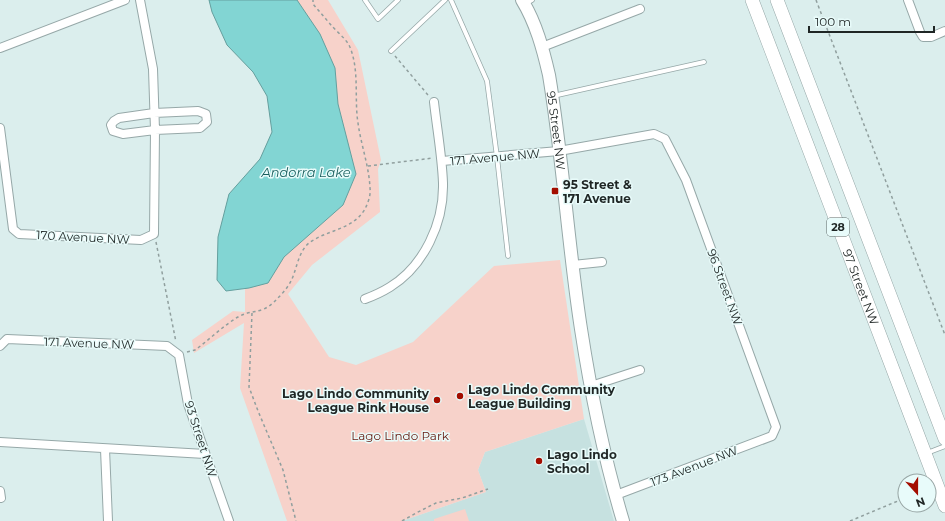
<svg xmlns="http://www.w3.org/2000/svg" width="945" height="521" font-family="Montserrat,sans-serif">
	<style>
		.built { fill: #c6e1e0 }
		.green { fill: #f7d2ca }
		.water { fill: #82d5d3; stroke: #64a09f }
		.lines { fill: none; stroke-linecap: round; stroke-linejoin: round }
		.lane-casing { stroke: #96a8a8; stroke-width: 5.5 }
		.street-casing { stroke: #96a8a8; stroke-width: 10 }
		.secondary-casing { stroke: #96a8a8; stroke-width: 14 }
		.primary-casing { stroke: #96a8a8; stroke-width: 14 }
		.path { stroke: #909f9e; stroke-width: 1.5; stroke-dasharray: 3 3; stroke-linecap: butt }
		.lane { stroke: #fff; stroke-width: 4 }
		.street { stroke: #fff; stroke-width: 8 }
		.secondary { stroke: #fff; stroke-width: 12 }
		.primary { stroke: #fff; stroke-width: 13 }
		.poi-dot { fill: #a30d00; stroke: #e8fbfa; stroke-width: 1.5 }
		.labels { text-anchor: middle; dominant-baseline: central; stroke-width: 3; stroke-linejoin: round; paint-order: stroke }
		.shield { fill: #e8fbfa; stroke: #5b6665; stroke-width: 1 }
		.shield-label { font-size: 11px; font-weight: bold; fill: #1f2625 }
		.street-label { font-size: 12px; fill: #1f2625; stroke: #e8fbfa }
		.poi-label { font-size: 12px; font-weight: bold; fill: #1f2625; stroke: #e8fbfa; text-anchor: start }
		.park-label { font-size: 12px; fill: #65180e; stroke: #e8fbfa }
		.water-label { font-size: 13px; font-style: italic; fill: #195f5e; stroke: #e8fbfa }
	</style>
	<rect width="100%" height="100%" fill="#dbeeed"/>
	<path class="built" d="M584,419L614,521H402L486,492L478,470L485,452Z"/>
	<path class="green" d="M209,0H328L358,50L381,160L378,169L380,212L312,265L288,294L329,357L356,365L413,342L494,266L560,260L584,419L485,452L478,470L486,492L402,521H287L240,388L244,323L194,353L192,340L233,311L245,312V288L226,291L217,280L218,237L229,194L260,159L272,132L267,96L253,72L227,45L212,12Z
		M465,509L469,521H434V519Z"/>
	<path class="water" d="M209,0H297L320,34L335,68L338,104L356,174L343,205L284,257L268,283L249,288L226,291L217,280L218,237L229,194L260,159L272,132L267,96L253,72L227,45L212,12Z"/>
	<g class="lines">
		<g class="lane-casing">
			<path id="lane" d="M365,0L378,19L398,0
				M451,0L487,81L497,157L508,256
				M525,4L532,0
				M391,51L445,0
				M553,96L704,62
				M927,453L945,446"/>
		</g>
		<g class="street-casing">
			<path id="street" d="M908,0L920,32L923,37H931L945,31
				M542,47L640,9
				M0,48L125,0
				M198,111L206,114L207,122L200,128L155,130L123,134L113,131L111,125L114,121L119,118L154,113Z
				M0,128L13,229L19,234L141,240L154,234L155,130L153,69L140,0
				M442,161L559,151L654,134L665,139L686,180L776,427L772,436L616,495
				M573,265L602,262
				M365,299C373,296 382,292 390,287C424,266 444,223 443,183C442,156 437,129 434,102
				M0,346L7,339L167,346L179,355L188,404L229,521
				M591,386L640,370
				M0,442L205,454
				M105,449L108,521
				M0,491L1,498"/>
		</g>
		<g class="secondary-casing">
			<g id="secondary">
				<path id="s1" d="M522,0C536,23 543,49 549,75C563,159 568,245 581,329C591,394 604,458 623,521"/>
			</g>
		</g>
		<g class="primary-casing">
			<g id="primary">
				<path id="s2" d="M752,0L945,506"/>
				<path d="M777,0L945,439"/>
			</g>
		</g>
		<path class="path" d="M816,0L945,335
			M395,56L428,95
			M368,166L433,158
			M156,242L176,342
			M252,313L249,387L258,411L283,470L296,521
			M187,352L195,350C209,340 224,325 238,317C252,309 260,315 274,302C280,296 287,289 291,281C297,269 298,252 309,243C326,230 353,230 365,209C368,203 371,195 370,188C369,166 361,145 358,123C354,98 360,69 349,45C345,38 336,31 331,25C325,18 319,11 313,4V0
			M402,521L416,513L436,503L462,498L488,489
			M850,521L905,498"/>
		<use href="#lane" class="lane"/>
		<use href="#street" class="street"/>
		<use href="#secondary" class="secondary"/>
		<use href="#primary" class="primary"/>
	</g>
	<g class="poi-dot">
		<rect x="551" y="187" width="8" height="8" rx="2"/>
		<circle cx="460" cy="396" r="4"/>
		<circle cx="437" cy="400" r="4"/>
		<circle cx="539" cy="461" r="4"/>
	</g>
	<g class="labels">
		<rect class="shield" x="827" y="218" width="22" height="18" rx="3"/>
		<g class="shield-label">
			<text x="838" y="227">28</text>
		</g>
		<g class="street-label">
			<text stroke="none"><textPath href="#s1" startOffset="136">95 Street NW</textPath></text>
			<text transform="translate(495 157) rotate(-5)">171 Avenue NW</text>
			<text transform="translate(83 237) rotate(3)">170 Avenue NW</text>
			<text transform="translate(725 287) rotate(70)">96 Street NW</text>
			<text stroke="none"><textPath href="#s2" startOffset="307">97 Street NW</textPath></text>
			<text transform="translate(89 343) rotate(2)">171 Avenue NW</text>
			<text transform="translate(201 439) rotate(72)">93 Street NW</text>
			<text transform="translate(694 466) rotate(-21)">173 Avenue NW</text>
		</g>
		<g class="poi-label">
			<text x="563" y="184">95 Street &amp;<tspan x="563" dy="14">171 Avenue</tspan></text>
			<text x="468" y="389">Lago Lindo Community<tspan x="468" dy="14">League Building</tspan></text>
			<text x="429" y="393" text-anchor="end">Lago Lindo Community<tspan x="429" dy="14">League Rink House</tspan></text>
			<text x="547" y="454">Lago Lindo<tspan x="547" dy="14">School</tspan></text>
		</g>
		<g class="park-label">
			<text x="400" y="435">Lago Lindo Park</text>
		</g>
		<g class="water-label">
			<text x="306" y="172">Andorra Lake</text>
		</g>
	</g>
	<g transform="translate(917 493) rotate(159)"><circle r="19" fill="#e8fbfa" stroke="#98a6a5"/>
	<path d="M0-3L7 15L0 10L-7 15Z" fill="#a30d00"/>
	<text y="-6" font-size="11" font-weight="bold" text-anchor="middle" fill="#1f2625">N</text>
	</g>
	<path d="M809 26v6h125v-6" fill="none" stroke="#1f2625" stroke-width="2"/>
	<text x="815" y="26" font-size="12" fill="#1f2625" stroke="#e8fbfa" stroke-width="3" paint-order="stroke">100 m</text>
</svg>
